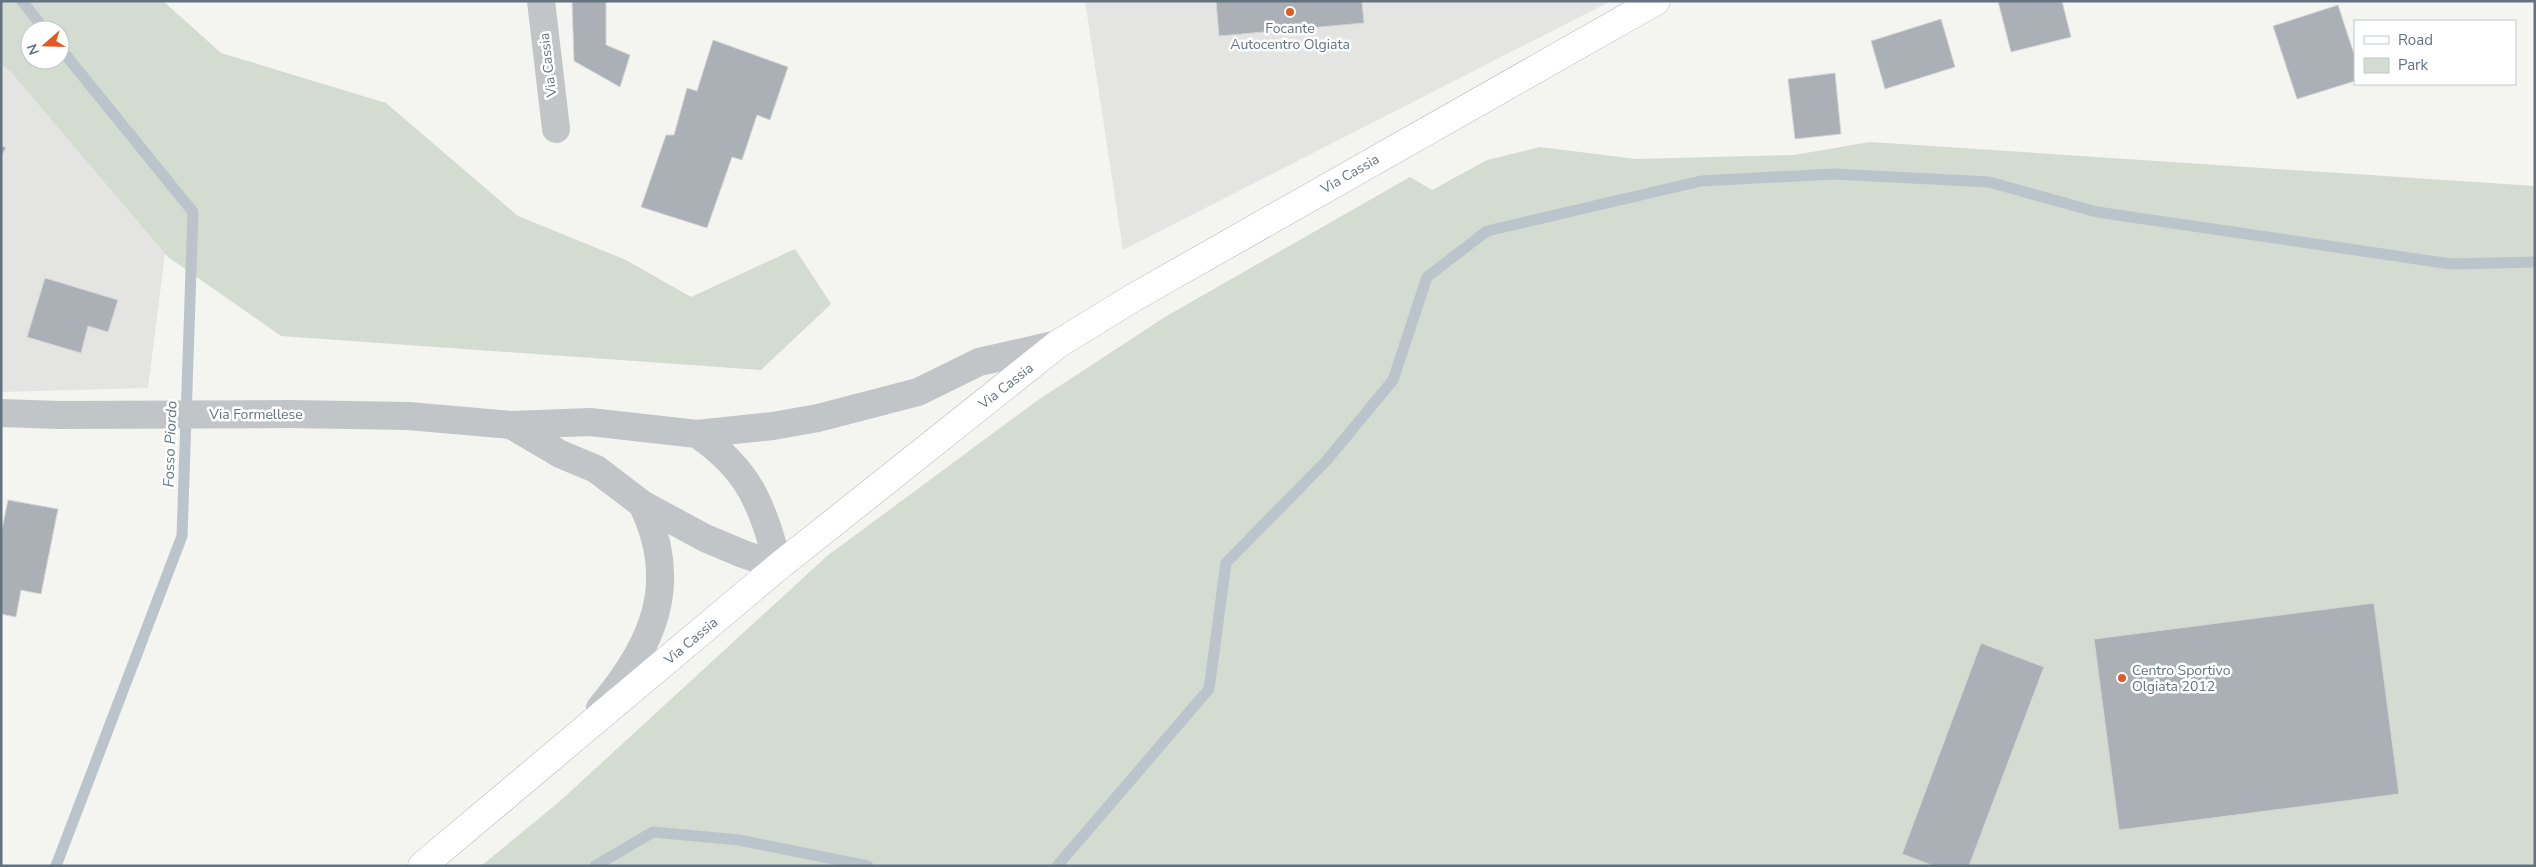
<svg xmlns="http://www.w3.org/2000/svg" width="2536" height="867" font-family="'Nunito Sans',sans-serif">
	<style>
		.built { fill: #e4e5e3 }
		.green { fill: #d4dbd1; fill-rule: evenodd }
		.lines { fill: none; stroke-linecap: round; stroke-linejoin: round }
		.stream { stroke: #bac4ca; stroke-width: 11 }
		.building { fill: #aab0b5; stroke: #d5d5d3 }
		.major-casing { stroke: #b2b6ba; stroke-width: 29 }
		.minor { stroke: #c1c5c8; stroke-width: 28 }
		.major { stroke: #fff; stroke-width: 28 }
		.poi-dot { fill: #e05a23; stroke: #fff; stroke-width: 2 }
		.labels { text-anchor: middle; dominant-baseline: central; stroke-width: 5; stroke-linejoin: round; paint-order: stroke }
		.poi-label { font-size: 14px; fill: #637280; stroke: #fff }
		.street-label { font-size: 14px; fill: #637280; stroke: #fff }
		.water-label { font-size: 15px; font-style: italic; fill: #637a85; stroke: #fff }
	</style>
	<rect width="100%" height="100%" fill="#f4f4f0"/>
	<path class="built" d="M1085,1H1611L1123,250Z
		M1,65L11,72L167,238L148,388L1,392Z"/>
	<path class="green" d="M1,1H163L221,53L386,103L518,216L626,260L691,297L795,249L831,304L761,370L281,336L168,257L11,72L1,65ZM30,30H60V60H30Z
		M1870,142L2535,186V866H481L559,802L827,556L1038,400L1165,317L1410,177L1432,190L1487,160L1540,147L1636,159L1794,155Z"/>
	<g class="lines">
		<path class="stream" d="M22,1L45,30
			M56,866L182,536L193,212L60,48
			M595,866L653,832L739,840L868,866
			M1057,866L1209,689L1226,563L1327,460L1393,380L1427,277L1487,231L1701,181L1834,174L1989,182L2097,212L2451,264L2535,262"/>
	</g>
	<path class="building" d="M572,1H606V45L630,55L620,87L574,61Z
		M1216,1H1362L1364,23L1219,36Z
		M1998,1H2062L2071,37L2011,52Z
		M2338,5L2355,57V81L2297,99L2273,26Z
		M1941,19L1955,67L1885,89L1871,41Z
		M713,40L788,67L770,120L757,115L742,160L732,157L707,228L641,207L666,135H674L687,88L697,91Z
		M1835,73L1841,134L1795,139L1788,79Z
		M1,145L6,148L1,156Z
		M45,278L118,300L108,332L88,326L81,353L27,337Z
		M8,500L58,509L41,594L21,590L16,617L1,614V534Z
		M2374,603L2399,794L2119,830L2094,639Z
		M1981,643L2044,667L1969,866H1934L1902,854Z"/>
	<g class="lines">
		<g class="major-casing">
			<path id="major" d="M422,866L779,566L1058,344L1131,299L1656,1"/>
		</g>
		<path class="minor" d="M541,1L556,129
			M1,413L59,415L289,414L408,416L511,425L590,422L697,434L773,426L818,418L918,392L979,362L1058,344
			M511,425L560,454L596,469L642,504L705,538L743,554L779,566
			M697,434C752,472 761,505 779,566
			M600,708C653,646 681,583 642,504"/>
		<use href="#major" class="major"/>
	</g>
	<g class="poi-dot">
		<circle cx="1290" cy="12" r="5"/>
		<circle cx="2122" cy="678" r="5"/>
	</g>
	<g class="labels">
		<g class="poi-label">
			<text x="1290" y="28">Focante<tspan x="1290" dy="16">Autocentro Olgiata</tspan></text>
			<text x="2132" y="670" text-anchor="start">Centro Sportivo<tspan x="2132" dy="16">Olgiata 2012</tspan></text>
		</g>
		<g class="street-label">
			<text transform="translate(548 65) rotate(-97)">Via Cassia</text>
			<text transform="translate(1350 174) rotate(-30)">Via Cassia</text>
			<text transform="translate(1006 386) rotate(-38)">Via Cassia</text>
			<text x="256" y="414">Via Formellese</text>
			<text transform="translate(691 641) rotate(-40)">Via Cassia</text>
		</g>
		<g class="water-label">
			<text transform="translate(170 444) rotate(-88)">Fosso Piordo</text>
		</g>
	</g>
	<rect width="2536" height="867" fill="none" stroke="#637280" stroke-width="5"/>
	<rect x="2354" y="20" width="162" height="65" fill="#ffffff" stroke="#c1c7cc"/>
	<rect x="2364" y="36" width="25" height="8" fill="#ffffff" stroke="#c1c7cc"/>
	<text x="2398" y="45" font-size="15" fill="#637280">Road</text>
	<rect x="2364" y="58" width="25" height="15" fill="#d4dbd1" stroke="#c1c7cc"/>
	<text x="2398" y="70" font-size="15" fill="#637280">Park</text>
	<g transform="translate(45 45) rotate(250)"><circle r="24" fill="#ffffff" stroke="#c1c7cc"/>
	<path d="M0-4L9 19L0 12L-9 19Z" fill="#e05a23"/>
	<text y="-8" font-size="14" font-weight="bold" text-anchor="middle" fill="#637280">N</text>
	</g>
</svg>
